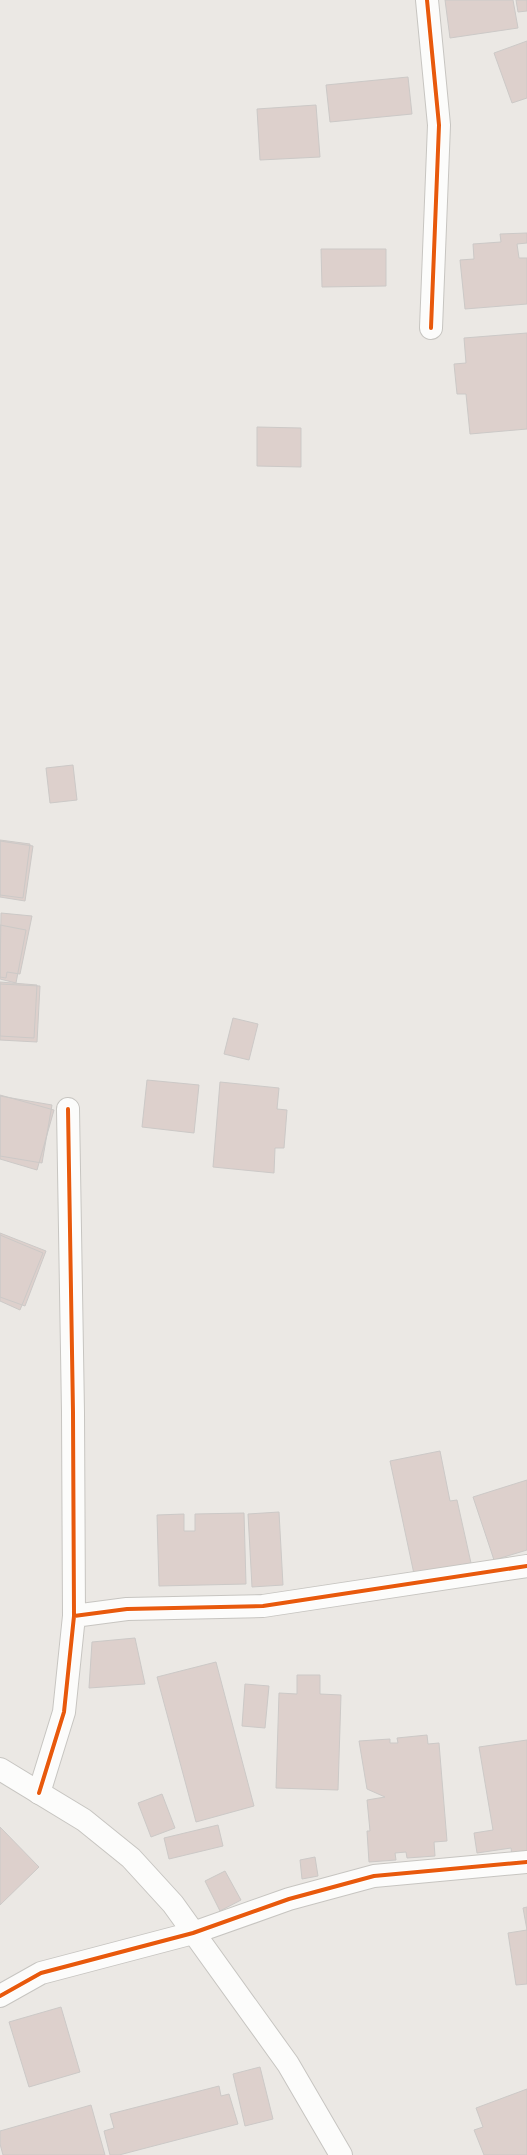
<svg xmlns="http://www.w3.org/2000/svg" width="527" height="2155" font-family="'Titillium Web',sans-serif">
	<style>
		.building { fill: #ddd0cc; stroke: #ccc9c7 }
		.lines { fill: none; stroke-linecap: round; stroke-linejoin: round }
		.minor-casing { stroke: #c7c5c1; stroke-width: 24 }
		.tertiary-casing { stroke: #c7c5c1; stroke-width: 24 }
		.minor { stroke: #fcfcfb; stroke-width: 22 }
		.tertiary { stroke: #fcfcfb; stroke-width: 22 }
		.cycleway-casing { stroke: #fff; stroke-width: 6 }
		.cycleway { stroke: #e8590c; stroke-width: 4 }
	</style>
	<rect width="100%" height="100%" fill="#ebe8e4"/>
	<path class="building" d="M445,0H513L518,28L450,38Z
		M516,0H527V11L518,12Z
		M527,41V98L512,103L494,53Z
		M408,77L412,114L330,122L326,85Z
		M316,105L320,157L260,160L257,109Z
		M527,233V243L517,244L519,258H527V304L465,309L460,260L474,259L473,244L501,242L500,234Z
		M321,249H386V286L322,287Z
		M527,333V429L470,434L466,394H457L454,364L466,363L464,338Z
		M257,427L301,428V467L257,466Z
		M73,765L77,800L50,803L46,768Z
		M0,840L30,844L23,898L0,895Z
		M0,841L33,846L25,901L0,897Z
		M1,913L32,916L20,974L7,972L6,978L0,977Z
		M0,925L26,930L16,983L0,979Z
		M0,982L37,985L34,1038L0,1036Z
		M0,984L40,986L37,1042L0,1040Z
		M233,1018L258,1024L249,1060L224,1054Z
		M147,1080L199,1085L194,1133L142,1127Z
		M220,1082L279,1088L277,1109L287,1110L284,1148H275L274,1173L213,1167Z
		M0,1095L54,1110L37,1170L0,1159Z
		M0,1096L52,1105L42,1163L0,1156Z
		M0,1233L46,1251L25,1306L0,1297Z
		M0,1235L43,1253L20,1310L0,1301Z
		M440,1451L450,1501L457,1500L471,1563L414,1574L390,1461Z
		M527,1480V1550L494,1560L473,1497Z
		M279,1512L283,1585L252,1587L248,1514Z
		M244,1513L246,1584L159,1586L157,1515L184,1514V1531H195V1514Z
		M135,1638L145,1684L89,1688L92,1642Z
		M216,1662L254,1806L196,1822L157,1677Z
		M297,1675H320V1694L341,1695L338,1790L276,1788L279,1693L297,1694Z
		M245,1684L269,1686L265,1728L242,1726Z
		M427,1735L428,1744L439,1743L447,1841L434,1842L435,1856L407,1858L406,1852L395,1853L396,1860L369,1862L367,1831H370L367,1800L385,1797L367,1789L359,1741L390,1739V1743H398L397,1738Z
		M527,1740V1853L512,1856L511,1848L477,1853L474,1833L493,1830L479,1747Z
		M162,1794L175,1828L151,1837L138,1803Z
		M218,1825L223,1846L169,1859L164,1838Z
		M0,1827L39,1867L0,1905Z
		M315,1857L318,1876L302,1879L300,1860Z
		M225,1871L241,1900L220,1911L205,1881Z
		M527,1907V1984L516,1985L508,1933L527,1930L523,1908Z
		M61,2007L80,2072L29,2087L9,2022Z
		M260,2067L273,2119L245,2126L233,2074Z
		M219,2086L221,2096L229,2094L238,2124L119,2155H110L104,2131L114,2128L110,2114Z
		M527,2089V2155H484L474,2130L483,2127L476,2108Z
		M91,2105L105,2155H3L0,2144V2131Z"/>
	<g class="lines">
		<g class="minor-casing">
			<path id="minor" d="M427,0L439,125L431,328
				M74,1616L127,1609L263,1606L527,1566
				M39,1793L64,1712L74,1616L73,1412L68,1109
				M0,1996L41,1973L193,1933L289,1899L374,1876L527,1862"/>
		</g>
		<g class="tertiary-casing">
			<path id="tertiary" d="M0,1769L84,1820L131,1858L173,1904L288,2064L341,2155"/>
		</g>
		<use href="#minor" class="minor"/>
		<use href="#tertiary" class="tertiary"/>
		<g class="cycleway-casing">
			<path id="cycleway" d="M427,0L439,125L431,328
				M74,1616L127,1609L263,1606L527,1566
				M39,1793L64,1712L74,1616L73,1412L68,1109
				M0,1996L41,1973L193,1933L289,1899L374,1876L527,1862"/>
		</g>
		<use href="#cycleway" class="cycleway"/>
	</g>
</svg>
